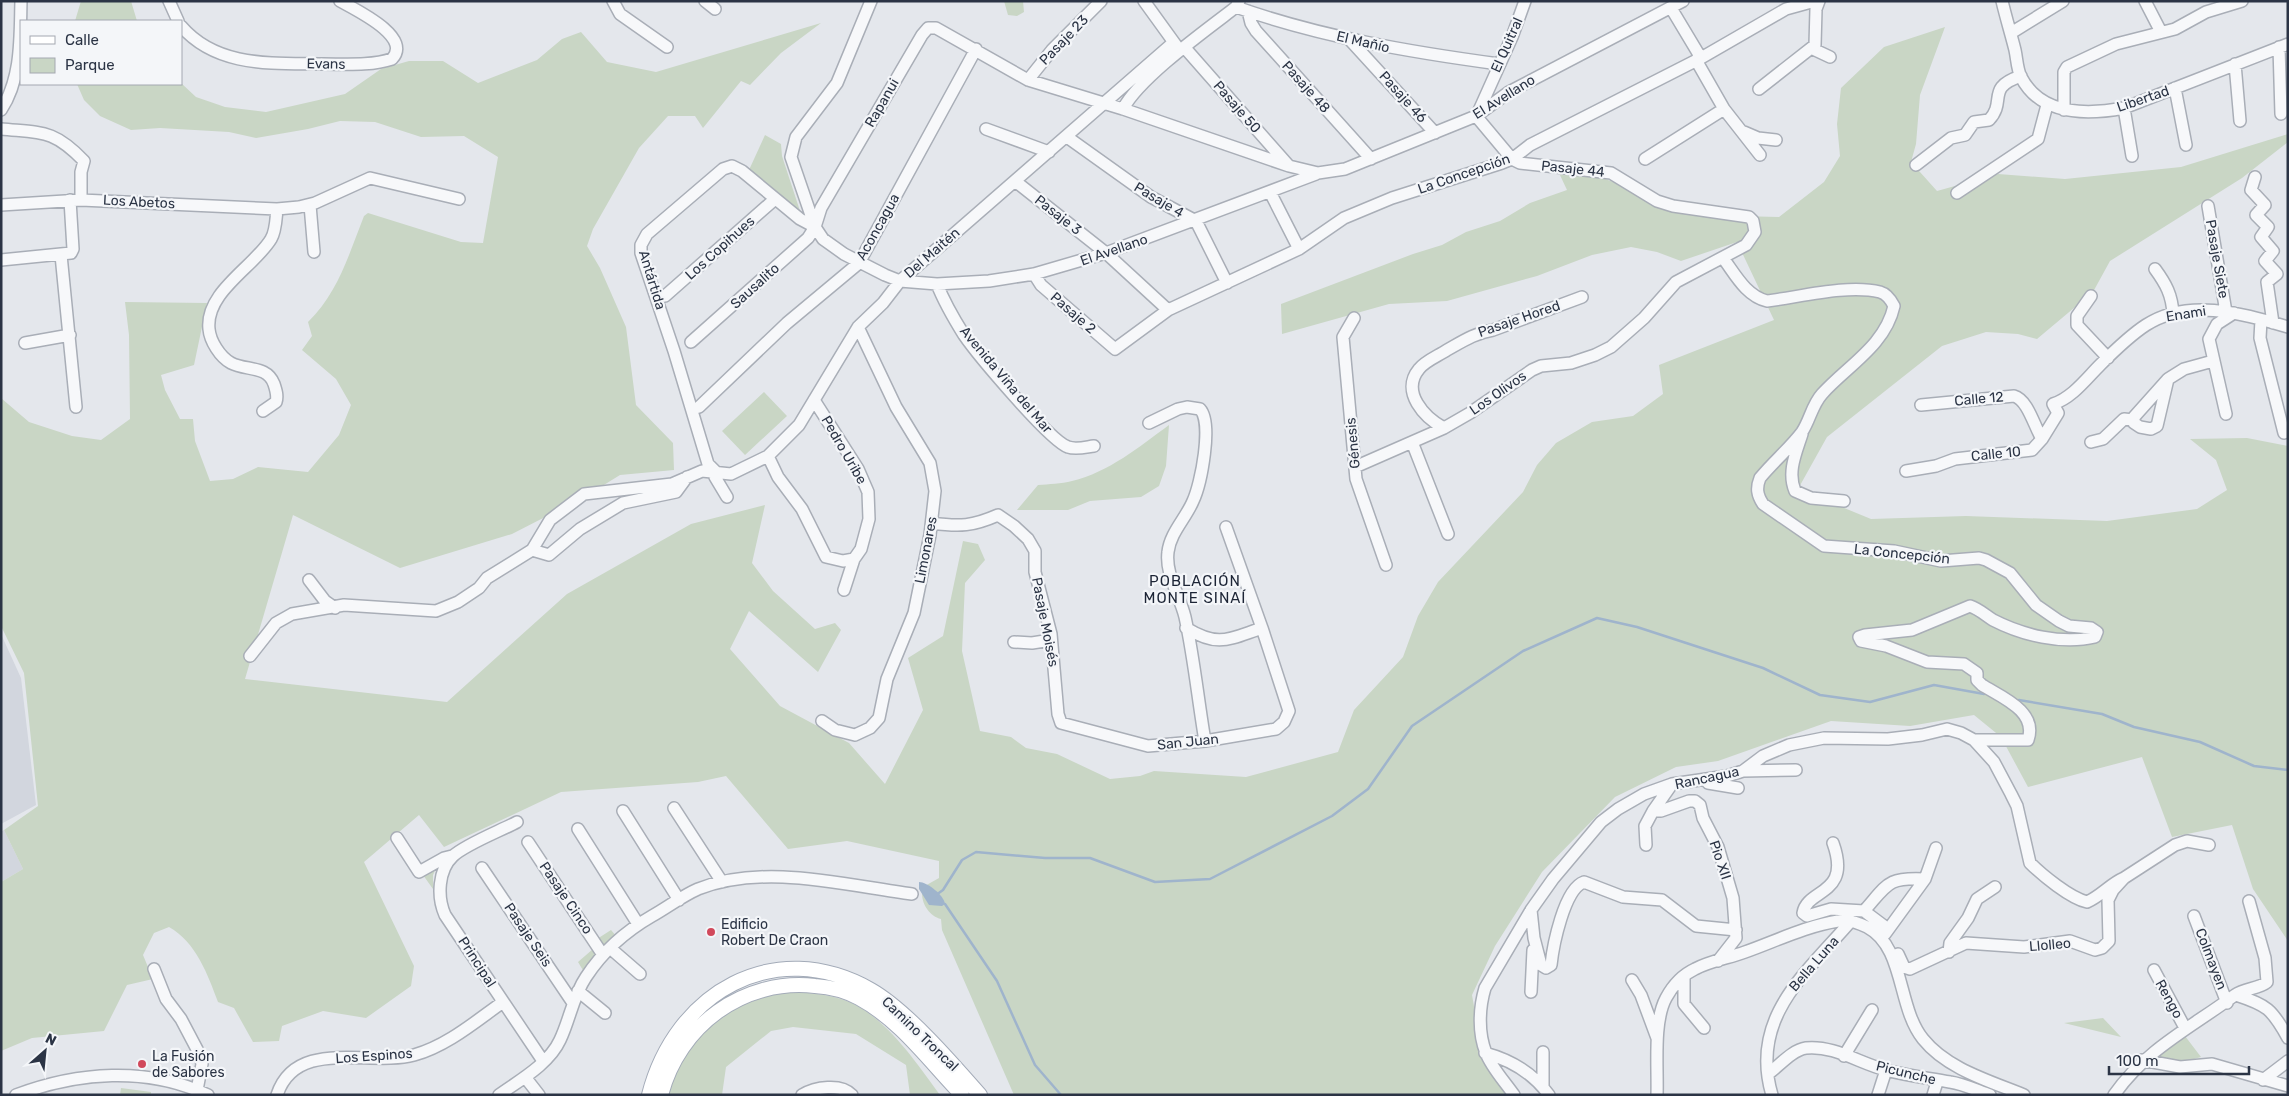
<svg xmlns="http://www.w3.org/2000/svg" width="2289" height="1096" font-family="Rubik,sans-serif">
	<style>
		.built { fill: #d2d6de }
		.green { fill: #c9d6c5 }
		.water { fill: #9fb4cc }
		.lines { fill: none; stroke-linecap: round; stroke-linejoin: round }
		.stream { stroke: #9fb4cc; stroke-width: 2.5 }
		.minor-casing { stroke: #a9aeb7; stroke-width: 14 }
		.major-casing { stroke: #a3abb8; stroke-width: 16 }
		.minor { stroke: #f7f8fa; stroke-width: 11 }
		.major { stroke: #fff; stroke-width: 14 }
		.poi-dot { fill: #d1495b; stroke: #f4f6f9; stroke-width: 2 }
		.labels { text-anchor: middle; dominant-baseline: central; stroke-width: 4.5; stroke-linejoin: round; paint-order: stroke }
		.street-label { font-size: 14px; fill: #2b3445; stroke: #f4f6f9 }
		.poi-label { font-size: 14px; fill: #2b3445; stroke: #f4f6f9; text-anchor: start }
		.neighbourhood-label { font-size: 15px; letter-spacing: 1px; fill: #1d2536; stroke: #f4f6f9 }
	</style>
	<rect width="100%" height="100%" fill="#e4e7ec"/>
	<path class="built" d="M1,634L21,678L36,805L1,824Z
		M4,830L23,869L1,882V832Z"/>
	<path class="green" d="M81,1H131L137,21H75Z
		M1004,1H1023L1024,12L1017,16L1008,15Z
		M821,23L781,53L750,85L741,81L703,128L695,116H668L639,148L593,229L587,246L600,268L626,327L636,405L673,443L674,470L620,475L586,496L512,534L400,568L293,515L245,679L447,702L567,594L691,524L765,505L752,563L773,591L815,629L835,623L841,630L818,672L749,611L730,649L780,706L849,743L885,784L923,710L908,658L943,636L963,541L978,544L985,560L965,583L962,651L980,731L1011,737L1026,748L1057,754L1110,779L1140,776L1154,771L1246,777L1338,752L1354,710L1403,657L1418,616L1438,582L1523,492L1537,465L1556,443L1592,422L1633,416L1663,394L1659,365L1774,320L1737,242L1681,261L1657,252L1631,247L1592,255L1537,276L1447,301L1389,304L1282,334L1281,304L1413,254L1442,245L1466,232L1500,221L1530,203L1567,190L1559,173L1603,178L1696,215L1779,217L1824,182L1840,156L1837,124L1841,88L1884,47L1945,27L1920,95L1916,144L1911,162L1937,191L1998,174L2065,179L2181,167L2288,134V142L2242,178L2110,261L2093,292L2037,339L2018,334L1986,332L1942,346L1827,437L1798,489L1871,519L1966,516L2107,521L2197,509L2227,490L2216,460L2190,439L2247,438L2288,446V941L2253,889L2232,825L2172,837L2142,757L2028,787L2001,737L1974,715L1910,726L1831,721L1718,761L1676,767L1615,797L1542,872L1495,946L1472,995L1482,1051L1511,1095H1014L942,930L941,919C928,916 919,900 923,887L939,878V861L847,841L788,849L726,776L698,782L561,792L444,847L419,815L364,862L414,966L411,986L366,1018L323,1011L282,1026L279,1041L253,1042L234,1008L218,1002C208,975 196,942 169,927L154,933L143,955L153,979L127,985L104,1031L32,1038L1,1051V882L23,869L4,830L38,806L24,673L1,626V398L29,422L72,436L101,440L130,419L129,335L125,302L207,303L194,365L161,375L165,390L180,419H193L195,441L210,481L233,479L258,467L308,472L339,435L351,405L336,379L302,350L312,336L308,322C338,293 349,254 364,216L368,213L461,242L483,243L498,157L464,136L421,137L375,122L340,121L308,129L256,138L229,132L160,128L131,130L100,116L84,100L77,84L181,83L196,97L225,107L266,112L345,94L381,69L409,61H443L478,83L537,60L562,39L581,32L607,62L656,72Z
		M765,135L781,144L782,156L800,211L749,170Z
		M764,392L787,416L745,455L722,431Z
		M1169,425L1166,466L1159,486L1141,497L1090,501L1068,510H1017L1038,485C1049,484 1061,484 1072,481C1109,472 1139,447 1169,425Z
		M439,862L433,875V889L423,875Z
		M611,930L617,937L602,947L597,939Z
		M593,949L596,956L584,972L578,962Z
		M788,992C806,992 824,994 841,999C882,1011 916,1062 940,1095H910L906,1065L856,1034L793,1027L771,1031L726,1067L722,1095H667C668,1086 674,1078 678,1070C701,1022 736,1001 788,992Z
		M2103,1018L2121,1037L2064,1023Z
		M2185,1036L2201,1057L2187,1061L2156,1058Z
		M121,1088L151,1092V1095H120Z"/>
	<path class="water" d="M919,882C927,882 944,895 945,904L942,906L929,905L919,889Z"/>
	<g class="lines">
		<path class="stream" d="M2019,700L2102,714L2134,727L2200,742L2254,766L2288,770
			M936,895L943,890L962,860L976,852L1045,858H1090L1155,882L1210,879L1332,816L1368,789L1412,726L1523,651L1597,618L1637,627L1763,668L1820,695L1870,702L1934,685L1984,694
			M945,904L997,981L1035,1065L1061,1095"/>
		<g class="minor-casing">
			<path id="minor" d="M169,1L178,21
				M613,1L620,14L667,47
				M705,1L715,9
				M871,1L837,83L796,137L791,157L815,227L823,239L844,254L885,275L900,281L937,284L989,281L1034,274L1106,253L1316,174
				M1144,1L1178,48
				M2002,1C2006,18 2011,34 2015,50C2017,59 2017,69 2021,77C2041,116 2087,115 2124,108L2288,44
				M2145,1L2161,32
				M1236,7C1321,37 1410,52 1499,64
				M1671,8L1701,58
				M1248,11L1251,23L1256,31L1371,159
				M181,26C217,68 273,63 323,64C346,64 371,66 392,59C413,37 356,10 340,1
				M2011,33L2063,1
				M1350,40L1435,133
				M2279,47L2281,114
				M1185,48L1288,165
				M1813,49L1830,57
				M1696,60L1724,109L1760,155
				M2235,64L2240,121
				M1028,80L1052,50L1101,1
				M2175,88L2186,145
				M1759,89L1815,45L1816,9L1819,1
				M2124,108L2132,156
				M1123,109C1139,78 1206,30 1236,7L1239,1
				M1,110C22,78 20,37 21,1
				M2064,110V72L2067,67L2116,44L2175,29L2206,12L2242,1
				M1477,115L1512,37L1525,1
				M1,129C42,133 53,129 84,161L81,172V200
				M986,129L1049,152
				M1744,132L1758,138L1776,140
				M1067,137L1151,197L1196,221L1227,283
				M1645,159L1724,109
				M1916,165L1951,138L1965,135L1974,122L1989,120C2007,101 1985,88 2021,76
				M2255,177L2251,190L2265,205L2256,215L2268,227L2261,237L2273,251L2265,261L2277,274L2267,282L2273,323
				M1015,181L1106,253L1168,310
				M1270,192L1299,249
				M1957,193L2038,139L2047,105
				M1,205L81,200L277,209L299,207L315,203L370,178L459,199
				M310,205L314,252
				M2208,206L2226,312
				M61,255L76,407
				M1723,258C1735,274 1746,296 1767,301C1800,297 1848,284 1880,292C1887,294 1891,300 1894,306C1885,346 1847,366 1822,394C1812,405 1810,420 1802,432C1790,448 1773,462 1760,478C1756,488 1757,495 1763,504L1824,546L1894,551L1941,561L1979,558L1986,560L2010,573L2036,605L2059,621L2069,626L2091,628L2097,632L2095,637C2062,645 2022,635 1993,620C1985,615 1979,609 1970,606L1912,630L1865,635L1859,637L1861,641L1886,646L1927,662L1964,664L1977,673V680L1982,685C2001,697 2038,711 2028,740H1974
				M1,260L71,253L73,249L70,200
				M2155,269C2166,284 2172,295 2173,314
				M1034,274L1041,285L1115,349L1168,310L1299,249L1344,218L1392,198L1502,163L1512,159L1530,145L1701,58L1786,9L1815,1
				M937,284C944,302 954,319 964,335C977,354 1050,441 1068,447C1076,450 1086,447 1094,446
				M665,296L775,199
				M2091,296L2077,316V325L2108,358
				M1354,318L1343,337L1356,479L1386,565
				M2261,320L2260,338L2284,433
				M691,342L808,238L815,227L821,208L922,35L928,28H936L1028,80L1123,109L1289,166L1318,173L1345,169L1476,116L1509,92L1683,1
				M25,343L70,335
				M2168,379L2134,417V423L2140,427L2151,429L2157,426L2168,379L2184,369L2213,361
				M1921,405L2014,396C2028,400 2034,426 2042,439
				M692,409L699,407L787,323L859,263L976,49
				M263,411L276,402C278,396 276,390 274,384C267,365 246,371 231,363C220,357 210,341 209,329C205,292 255,266 271,239C276,231 276,218 277,209
				M2226,414L2209,339L2217,324L2234,313
				M1149,423L1178,409L1187,407L1200,409C1213,423 1201,484 1193,501C1186,518 1170,533 1168,552C1165,574 1180,596 1185,617C1194,658 1198,700 1205,741
				M1444,428C1425,418 1400,392 1419,369C1425,361 1438,356 1447,350C1463,341 1475,333 1493,330L1582,297
				M1802,434C1796,453 1787,472 1795,491L1811,498L1844,501
				M1412,442L1448,534
				M2091,442L2103,439L2124,419L2133,420
				M768,456L778,477L802,509L826,557L843,561L854,559L861,549L869,519L868,492L858,469L814,400
				M1355,467L1444,428L1470,413L1532,370L1541,366L1571,363L1595,355L1611,347L1644,318L1676,282L1746,245L1755,232L1753,221L1749,217L1673,206L1657,201L1611,173L1520,163L1512,159L1476,116
				M715,471L708,464L674,351L641,253V245L647,234L723,169L732,166L742,171L800,219L815,227
				M715,471V477L727,497
				M1906,471L1936,466L1955,459L2032,450L2042,439L2058,413L2053,404C2072,398 2086,379 2100,365C2114,351 2129,336 2146,325C2189,297 2243,314 2288,327
				M932,523C960,527 973,526 998,515L1014,526L1028,539L1035,551V572L1051,634L1058,714L1061,723L1148,746L1205,741L1276,729L1284,722L1289,711L1262,628L1226,527
				M532,550L550,520L584,494L672,484L702,471L731,474L768,456L799,425L858,327L883,303L900,281L1173,43
				M309,580L325,601L335,608
				M844,590L854,559
				M1186,628C1219,648 1229,639 1262,628
				M1014,642L1032,643L1051,640
				M250,656L276,623L292,614L344,605L436,611L458,602L479,588L487,578L532,550L549,555L580,529L623,503L676,492L687,477
				M822,721L835,730L855,735L870,728L879,718L887,679L914,613L930,535L935,491L930,463L896,407L858,327
				M1743,771L1796,770
				M1708,783L1738,788
				M1672,784L1653,811H1661L1689,801H1695L1700,805L1703,818L1718,847L1733,898L1736,938L1718,961
				M674,808L722,882
				M623,811L679,900
				M517,822C500,831 466,844 453,856C438,870 437,897 445,915L543,1061
				M578,829L638,924
				M397,838L419,872L444,858L452,856
				M528,842L603,955
				M1833,843C1852,896 1807,888 1803,913L1807,916L1831,909L1864,911L1888,929
				M1646,845L1645,826L1653,811
				M482,868L573,1003
				M1531,910L1534,938L1541,965L1546,968L1551,965C1553,946 1564,889 1584,882L1623,897L1662,900L1696,926L1736,930
				M1864,911C1888,884 1887,877 1925,879
				M2194,916L2227,1003
				M1885,934L1925,879L1936,848
				M610,948L640,974
				M1949,952L1950,943L1968,918L1977,899L1995,887
				M1898,954L1904,967L1910,969L1966,943L2024,947L2070,941L2095,950L2102,948L2109,941L2108,900L2113,890L2124,878L2175,845L2187,841L2209,845
				M154,969L166,999L181,1019L200,1055L202,1064L197,1090
				M2154,970L2185,1028
				M1684,977V1004L1704,1028
				M1632,980L1641,995L1657,1038
				M578,991L605,1013
				M1531,992L1533,950
				M2236,995C2267,1005 2272,1009 2288,1038
				M1543,1052V1087
				M1485,1053C1511,1060 1533,1073 1549,1095
				M1844,1056L1872,1010
				M2142,1060L2180,1067L2212,1064L2288,1086
				M1768,1074C1779,1066 1792,1050 1806,1048C1834,1045 1861,1064 1886,1070C1908,1076 1929,1078 1950,1082C1964,1084 1978,1091 1990,1095
				M525,1077L539,1095
				M2263,1080L2288,1061
				M16,1095C77,1072 147,1066 208,1095
				M277,1095C296,1037 370,1067 414,1055C447,1046 476,1021 503,1002
				M499,1095C520,1080 549,1064 560,1040C570,1019 573,996 586,977C603,951 626,931 652,916C668,907 682,896 698,889C764,863 844,885 912,894
				M802,1095C815,1087 841,1083 852,1095
				M1514,1095C1505,1082 1491,1067 1486,1053C1478,1033 1479,1008 1485,988L1531,910L1553,879L1601,822L1618,809L1644,794L1672,784L1727,776L1743,771L1763,756L1789,745L1824,738L1888,739L1922,735L1947,729L1961,733L1974,740L1994,762L2011,794L2017,806L2030,863C2042,875 2070,898 2087,902C2101,896 2110,884 2124,878
				M1657,1095C1658,1067 1653,1022 1666,998C1673,985 1682,975 1695,969C1710,961 1729,958 1745,952C1776,941 1806,926 1838,921C1847,919 1859,923 1867,927C1905,947 1897,1007 1923,1039C1947,1069 1990,1081 2024,1095
				M1772,1095C1749,1018 1806,973 1851,921
				M1878,1095L1886,1070
				M1933,1095L1937,1082
				M2114,1095C2146,1049 2192,1027 2235,995C2245,988 2259,989 2267,982L2265,958L2249,901"/>
		</g>
		<g class="major-casing">
			<path id="major" d="M649,1095C675,993 774,935 871,990C906,1010 952,1063 980,1095
				M661,1095C679,1026 743,978 815,986C830,987 846,991 859,998C900,1020 930,1062 962,1095"/>
		</g>
		<use href="#minor" class="minor"/>
		<use href="#major" class="major"/>
	</g>
	<g class="poi-dot">
		<circle cx="711" cy="932" r="5"/>
		<circle cx="142" cy="1064" r="5"/>
	</g>
	<g class="labels">
		<g class="street-label">
			<text transform="translate(1064 40) rotate(-46)">Pasaje 23</text>
			<text transform="translate(1363 42) rotate(13)">El Mañío</text>
			<text transform="translate(1507 45) rotate(-66)">El Quitral</text>
			<text transform="translate(326 64) rotate(1)">Evans</text>
			<text transform="translate(1306 87) rotate(48)">Pasaje 48</text>
			<text transform="translate(1403 97) rotate(48)">Pasaje 46</text>
			<text transform="translate(1504 97) rotate(-32)">El Avellano</text>
			<text transform="translate(2143 99) rotate(-19)">Libertad</text>
			<text transform="translate(882 103) rotate(-60)">Rapanui</text>
			<text transform="translate(1237 107) rotate(49)">Pasaje 50</text>
			<text transform="translate(1573 169) rotate(6)">Pasaje 44</text>
			<text transform="translate(1464 174) rotate(-19)">La Concepción</text>
			<text transform="translate(1159 200) rotate(31)">Pasaje 4</text>
			<text transform="translate(139 202) rotate(3)">Los Abetos</text>
			<text transform="translate(1058 215) rotate(38)">Pasaje 3</text>
			<text transform="translate(878 227) rotate(-61)">Aconcagua</text>
			<text transform="translate(720 248) rotate(-42)">Los Copihues</text>
			<text transform="translate(1114 250) rotate(-19)">El Avellano</text>
			<text transform="translate(932 253) rotate(-41)">Del Maitén</text>
			<text transform="translate(2217 259) rotate(80)">Pasaje Siete</text>
			<text transform="translate(652 280) rotate(73)">Antártida</text>
			<text transform="translate(755 286) rotate(-42)">Sausalito</text>
			<text transform="translate(1073 313) rotate(41)">Pasaje 2</text>
			<text transform="translate(2186 314) rotate(-9)">Enami</text>
			<text transform="translate(1519 319) rotate(-19)">Pasaje Hored</text>
			<text transform="translate(1006 380) rotate(50)">Avenida Viña del Mar</text>
			<text transform="translate(1498 393) rotate(-35)">Los Olivos</text>
			<text transform="translate(1979 399) rotate(-5)">Calle 12</text>
			<text transform="translate(1353 443) rotate(-95)">Génesis</text>
			<text transform="translate(844 450) rotate(60)">Pedro Uribe</text>
			<text transform="translate(1996 454) rotate(-6)">Calle 10</text>
			<text transform="translate(926 550) rotate(-79)">Limonares</text>
			<text transform="translate(1902 554) rotate(6)">La Concepción</text>
			<text transform="translate(1045 622) rotate(79)">Pasaje Moisés</text>
			<text transform="translate(1188 742) rotate(-6)">San Juan</text>
			<text transform="translate(1707 778) rotate(-12)">Rancagua</text>
			<text transform="translate(1720 860) rotate(71)">Pio XII</text>
			<text transform="translate(566 898) rotate(56)">Pasaje Cinco</text>
			<text transform="translate(528 935) rotate(56)">Pasaje Seis</text>
			<text transform="translate(2050 945) rotate(-5)">Llolleo</text>
			<text transform="translate(2211 959) rotate(69)">Colmayen</text>
			<text transform="translate(477 962) rotate(57)">Principal</text>
			<text transform="translate(1814 964) rotate(-49)">Bella Luna</text>
			<text transform="translate(2169 999) rotate(61)">Rengo</text>
			<text transform="translate(920 1034) rotate(44)">Camino Troncal</text>
			<text transform="translate(374 1056) rotate(-4)">Los Espinos</text>
			<text transform="translate(1906 1073) rotate(14)">Picunche</text>
		</g>
		<g class="poi-label">
			<text x="721" y="924">Edificio<tspan x="721" dy="16">Robert De Craon</tspan></text>
			<text x="152" y="1056">La Fusión<tspan x="152" dy="16">de Sabores</tspan></text>
		</g>
		<g class="neighbourhood-label">
			<text x="1195" y="581">POBLACIÓN<tspan x="1195" dy="17">MONTE SINAÍ</tspan></text>
		</g>
	</g>
	<rect width="2289" height="1096" fill="none" stroke="#2b3445" stroke-width="5"/>
	<rect x="20" y="20" width="162" height="65" fill="#f4f6f9" stroke="#a4a8b1"/>
	<rect x="30" y="36" width="25" height="8" fill="#ffffff" stroke="#a4a8b1"/>
	<text x="65" y="45" font-size="15" fill="#2b3445">Calle</text>
	<rect x="30" y="58" width="25" height="15" fill="#c9d6c5" stroke="#a4a8b1"/>
	<text x="65" y="70" font-size="15" fill="#2b3445">Parque</text>
	<g transform="translate(45 1051) rotate(27)" stroke="#f4f6f9" stroke-width="4" paint-order="stroke">
	<path d="M0-4L9 19L0 12L-9 19Z" fill="#2b3445"/>
	<text y="-8" font-size="14" font-weight="bold" text-anchor="middle" fill="#2b3445">N</text>
	</g>
	<path d="M2109 1066v8h140v-8" fill="none" stroke="#2b3445" stroke-width="2.5"/>
	<text x="2116" y="1066" font-size="15" fill="#2b3445" stroke="#f4f6f9" stroke-width="4" paint-order="stroke">100 m</text>
</svg>
